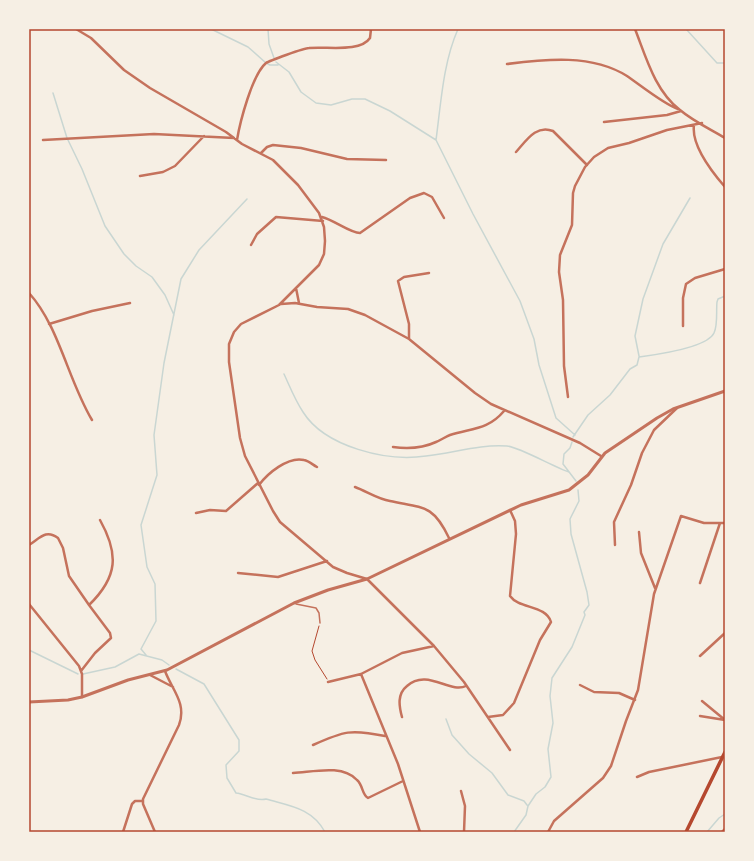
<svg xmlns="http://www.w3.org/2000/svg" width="754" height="861" font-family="Cabin,sans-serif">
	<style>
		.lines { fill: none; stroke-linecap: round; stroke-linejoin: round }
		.stream { stroke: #c9d6d2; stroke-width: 1.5 }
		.path { stroke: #b5482f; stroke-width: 1 }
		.service { stroke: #c5725c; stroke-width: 1.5 }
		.minor { stroke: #c5725c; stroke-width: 2.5 }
		.tertiary { stroke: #c5725c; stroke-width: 3 }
		.secondary { stroke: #b5482f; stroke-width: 3.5 }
		.neatline { fill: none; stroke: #b5482f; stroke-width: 1.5 }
	</style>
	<rect width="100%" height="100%" fill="#f6efe4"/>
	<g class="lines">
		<path class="stream" d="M211,29L248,47L266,63L270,65H278
			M268,29L269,44L274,58
			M686,29L717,63H725
			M276,62L289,72L301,92L316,103L331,105L352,99H365L390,111L436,140L473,214L520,301L534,339L539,365L556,418L575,435
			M53,93L67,138L82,169L105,226L124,254L136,266L152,277L165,295L174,315
			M436,140C441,103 443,63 458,29
			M639,356L635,336L643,299L663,244L690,198
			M284,374C290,387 295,400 303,412C325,447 387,462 426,456C454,453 479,444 507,446C519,447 554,467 569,472
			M573,437L588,415L610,395L630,369L637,365L639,357C654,355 707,348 714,333C718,325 716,311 717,302L718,299L725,296
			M572,442L570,448L564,454L563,464L576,481
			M29,650L78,674
			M146,655L141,649L156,621L155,584L147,567L141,525L157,475L154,435L164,363L181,279L199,250L247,199
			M176,669L204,684L239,740V751L226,765L227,778L236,793C246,794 256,802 266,799C290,806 312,808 325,832
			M83,674L115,667L139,654L162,660L169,665
			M446,719L452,735L469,754L492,773L508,795L524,801L527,805
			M514,832L526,815L528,806L536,794L545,787L551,777L548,749L553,723L550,696L552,678L572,647L585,615L584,612L589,605L587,592L571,534L570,519L579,501L578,490
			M707,832L719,818L725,814"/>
		<path class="path" d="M319,626L312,651L315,660L327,679"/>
		<path class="service" d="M296,604L316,608L319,613L320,623"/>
		<path class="minor" d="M76,29L91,38L124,70L150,88L226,132L242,144L273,160L298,185L319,213L324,227L325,241L324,254L319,265L279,305L241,324L234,332L229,344V362L240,438L245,456L273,511L280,522L333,567L347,573L367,579L434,646L464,682L510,750
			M635,29C646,57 655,91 680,110C693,121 710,129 725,138
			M507,64C546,59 592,54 627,76C640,85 665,105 678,109
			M604,122L667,115L681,111
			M694,125C691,146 712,172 725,187
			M43,140L154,134L234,138
			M237,140C240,122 252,75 266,63C269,61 304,48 309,48C326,46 360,53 370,38L371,29
			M516,152C526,141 536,124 553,131L587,165
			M261,153L267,147L273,145L301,148L347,159L386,160
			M140,176L163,172L175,166L204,136
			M322,217C334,220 350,233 360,233L410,198L424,193L432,197L444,218
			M251,245L257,234L276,217L323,221
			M296,288L299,303
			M29,293C59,326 68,380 92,420
			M281,304L295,303L317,307L348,309L365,315L409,339L475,393L491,404L580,443L601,456
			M49,324L92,311L130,303
			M683,326V298L686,284L695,278L725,269
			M409,339V324L398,281L404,277L429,273
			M568,397L564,366L563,300L559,272L560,255L572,225L573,193L575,186L585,167L594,157L608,148L629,143L667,130L702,123
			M393,447C407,449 423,448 436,442C441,440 445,437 450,435C472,428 488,430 504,411
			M259,485C267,474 288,456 304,460C309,461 313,465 317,467
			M355,487C366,491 378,499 390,501C423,508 433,504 449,538
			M196,513L210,510L226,511L258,483
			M639,532L641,553L655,588
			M29,545C40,538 46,529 58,538L63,548L69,576L89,605
			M615,545L614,522L631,485L642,453L654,430L677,408
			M238,573L278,577L327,561
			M700,583L720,523
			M29,604L79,666L82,674V697
			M700,656L725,633
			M81,671L95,653L111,638L110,633L89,605C118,577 119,554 100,520
			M361,674L402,653L434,646
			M150,675L173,687
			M328,682L361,674L398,764L420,832
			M580,685L594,692L619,693L635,700
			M702,701L725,720
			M700,716L725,720
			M402,717C399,706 397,694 407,686C427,668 450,694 466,686
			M488,717L503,715L514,703L540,640L551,622C546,605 519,609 510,596L516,534L515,521L510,510
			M313,745C344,731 351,729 385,736
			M293,773C313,772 342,764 357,780C363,785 362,795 368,798L403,781
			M637,777L649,772L722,757
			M461,791L465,806L464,832
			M123,832L132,804L135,801H143
			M155,832L143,804V799L179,725C187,703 172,690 165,671
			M548,832L554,821L603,778L611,766L626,721L638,690L654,594L681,516L704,523H725
			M722,832L725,829"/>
		<path class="tertiary" d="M29,702L68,700L82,697L128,680L167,670L294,603L328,590L367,579L521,505L569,490L588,475L605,453L657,418L673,409L725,391"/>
		<path class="secondary" d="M686,832L725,752"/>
	</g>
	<rect width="754" height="861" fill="none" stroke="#f6efe4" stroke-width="60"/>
	<rect x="30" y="30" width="694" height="801" class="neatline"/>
</svg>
